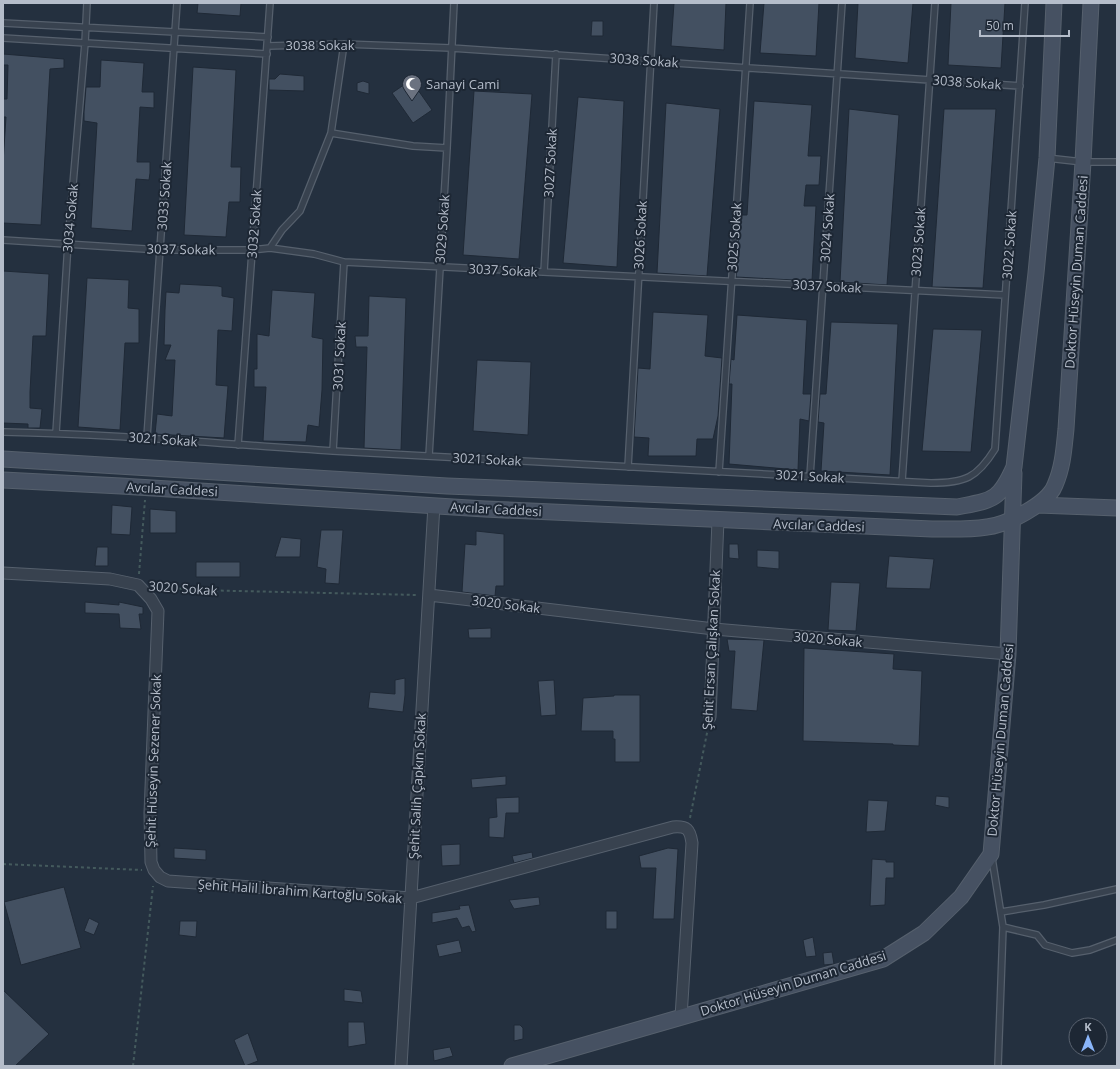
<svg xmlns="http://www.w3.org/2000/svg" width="1120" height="1069" font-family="'Open Sans',sans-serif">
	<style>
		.building { fill: #435061; stroke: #1f2936 }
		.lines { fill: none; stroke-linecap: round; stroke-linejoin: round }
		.service-casing { stroke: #56606d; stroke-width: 8 }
		.minor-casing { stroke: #56606d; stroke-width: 13 }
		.secondary-casing { stroke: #56606d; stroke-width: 17 }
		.path { stroke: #445a5d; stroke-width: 2; stroke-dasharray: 3 3; stroke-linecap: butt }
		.service { stroke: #38424f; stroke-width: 5.5 }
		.minor { stroke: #38424f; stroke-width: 11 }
		.secondary { stroke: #465162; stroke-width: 15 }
		.labels { text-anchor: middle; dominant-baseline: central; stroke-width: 4; stroke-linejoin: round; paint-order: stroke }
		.street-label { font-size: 13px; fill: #b5bdca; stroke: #1d2734 }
		.poi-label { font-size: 13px; fill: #b5bdca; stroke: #1d2734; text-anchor: start }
	</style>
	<rect width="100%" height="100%" fill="#24303f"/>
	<path class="building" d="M198,3H241L240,16L197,13Z
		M674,3H726L724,50L671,46Z
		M764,3H819L816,56L760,53Z
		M858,3H913L908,63L855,58Z
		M951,3H1005L1001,68L948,65Z
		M592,21H603V36H591Z
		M3,54L64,59V68L50,69L41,225L3,223V163L6,117H3V99H7L8,65H3Z
		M101,60L144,63L142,92H154V108L140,107L137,162H150V173L149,180L136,179L132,231L91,228L97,123L84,121V112L86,87H100Z
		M193,67L236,70L231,167H241L240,202H229L226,237L184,235Z
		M280,74L304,76V91L269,90V79H275Z
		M411,80L432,110L413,123L392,93Z
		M363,81L369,83V94L357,91V83Z
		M474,91L532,94L519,259L463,255Z
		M578,97L624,101L617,267L563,263Z
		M754,101L812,105L808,156H821L819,185H806L804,206H816L812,281L736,277L740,215H747Z
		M666,103L720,109L707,276L657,273Z
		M849,109L899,115L887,285L840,282Z
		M944,109H996L983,288L932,287Z
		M3,271L49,274L46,336H33L30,392V408L42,409L40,428H28V424L3,423Z
		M87,278L129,280L128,308L139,309V343H125L120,430L78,427Z
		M180,284L218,286L222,287V296L234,298L232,331L218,330L216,385L228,386L224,438L155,434L157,414L172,416L175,360H165L171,345H164L165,310L166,292L179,293Z
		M272,290L315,293L312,337L323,339L322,390L319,427L308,425L306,442L263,441L266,387H254V369H257V334L269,336Z
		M369,296L406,298L401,450L364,448L367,347H356L355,336H368Z
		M653,312L708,315L705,356L722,358L718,416L713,439H697L696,456H648L649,438L634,437L638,368L650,369Z
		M737,315L807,320L803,394H811L809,421L800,419L798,470L729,464L732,384H729L731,359L734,360Z
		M831,322L898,324L890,475L821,471L824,423L818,422L820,394H826Z
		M933,329L982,330L971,452L922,451Z
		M477,360L531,362L528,435L473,431Z
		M112,505L132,507L130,535L111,534Z
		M150,509L176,511V533H150Z
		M321,530H343L339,584L325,583L326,569L317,567Z
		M476,531L504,534V586H496L495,596L462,592L465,544L476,545Z
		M281,537L301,539L300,557H275Z
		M729,544H738L739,559L729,558Z
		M97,547H108V566H95Z
		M757,550L779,551V569L757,567Z
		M889,556L934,559L930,589L886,588Z
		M196,562H240V577H196Z
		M831,582L860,583L856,631L828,630Z
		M85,602L119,605V602L143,607V614H139L141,629L120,628L119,614L85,613Z
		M491,628V638H469L468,629Z
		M727,639L764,640L757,711L731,709L735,651H729Z
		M804,648L894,654L893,669L922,671L919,746L893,745V744L803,741Z
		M405,678V695L403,712L368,708L370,692L395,694V680Z
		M554,680L556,715L541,716L538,681Z
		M614,695H640V762H615V739H613V731H581L583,698L614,696Z
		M506,776V785L472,788L471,779Z
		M936,796L949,797V808L935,805Z
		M519,797V813H506L504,838L489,837V818L497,817L496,798Z
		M868,800L888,801L885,831L866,832Z
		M460,844V865L442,866L441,845Z
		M174,848L206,850V860L174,858Z
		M668,848L678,849L674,919H653L656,868H641L639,856Z
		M532,852L533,858L514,863L512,856Z
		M872,859L886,860V862H894V878H886L885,905L870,906Z
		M64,887L81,948L21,965L4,902Z
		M539,897L540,905L514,909L509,900Z
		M469,905L476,931L472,932L469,926L462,928L457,918L432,923V913L460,909L459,906Z
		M606,911H617V929H606Z
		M89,918L99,923L94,935L84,931Z
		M180,921H197L196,937L179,935Z
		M813,937L816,956L806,957L803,940Z
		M459,940L462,952L439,957L436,945Z
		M832,952L834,964L824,965L823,953Z
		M344,989L361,991L363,1003L344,1001Z
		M3,990L49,1034L15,1066H3Z
		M348,1022H364L366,1044L348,1047Z
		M514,1025H520L523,1028V1039L514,1041Z
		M248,1033L258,1061L245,1066L234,1040Z
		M450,1047L453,1056L434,1061L433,1050Z"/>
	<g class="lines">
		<g class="service-casing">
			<path id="service" d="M3,23L268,37
				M3,38L267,54
				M267,46L344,44L451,48L1020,86
				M331,133L413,146L447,148
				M1047,158L1083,162H1117
				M3,240L161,250H252L270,248L314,254L344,262L1005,295
				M270,248L282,230L300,211L331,133L344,44
				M544,272L556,54
				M3,432C113,434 223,444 333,451L931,483C965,483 977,478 995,449L1025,3
				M56,433L68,243L85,43L87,3
				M147,437L177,3
				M238,445L270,3
				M333,451L344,262
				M429,456L447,148L454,3
				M628,467L654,3
				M719,472L750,3
				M810,476L842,3
				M902,481L935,3
				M992,858L1003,927L998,1066
				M1001,912L1044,905L1117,889
				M1003,927L1037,935L1045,945L1072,953L1090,950L1117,940"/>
		</g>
		<g class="minor-casing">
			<path id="minor" d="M3,573L110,579L138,585L151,599L158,611L150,813L151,862L154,870L160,877L168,881L411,898L673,827C687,826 690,829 692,843L681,1017
				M429,595L714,629L1008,654
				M710,717L718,520
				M401,1066L434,505"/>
		</g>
		<g class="secondary-casing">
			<path id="secondary" d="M3,459L447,486L957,507C993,500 999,501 1014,467L1036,273L1047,158L1054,3
				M3,480L121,486L485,509L932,529C950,529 968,530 987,527C1006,525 1048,504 1055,485C1063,467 1064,448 1066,429L1083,162L1091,3
				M1038,505L1117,508
				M512,1066L883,959L924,933L961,897L991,854L1008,654L1014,473"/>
		</g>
		<path class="path" d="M139,574L145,500
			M155,586L193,590L418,595
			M690,818L708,728
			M3,864L142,870
			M133,1066L153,886"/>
		<use href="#service" class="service"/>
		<use href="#minor" class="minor"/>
		<use href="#secondary" class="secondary"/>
	</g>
	<defs>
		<g id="mosque-pin" transform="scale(1)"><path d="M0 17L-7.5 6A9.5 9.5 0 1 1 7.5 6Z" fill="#6b7280" stroke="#1d2734"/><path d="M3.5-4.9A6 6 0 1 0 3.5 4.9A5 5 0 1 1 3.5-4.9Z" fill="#fff"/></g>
	</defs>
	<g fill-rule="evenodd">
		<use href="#mosque-pin" x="412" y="84"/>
	</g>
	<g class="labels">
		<g class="street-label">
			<text x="320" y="45">3038 Sokak</text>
			<text transform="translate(644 60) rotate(4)">3038 Sokak</text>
			<text transform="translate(967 82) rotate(4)">3038 Sokak</text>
			<text transform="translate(550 163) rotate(-87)">3027 Sokak</text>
			<text transform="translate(164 196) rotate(-86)">3033 Sokak</text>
			<text transform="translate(70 218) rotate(-85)">3034 Sokak</text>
			<text transform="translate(254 224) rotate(-86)">3032 Sokak</text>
			<text transform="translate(827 228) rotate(-86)">3024 Sokak</text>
			<text transform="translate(442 229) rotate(-86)">3029 Sokak</text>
			<text transform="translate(640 235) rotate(-87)">3026 Sokak</text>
			<text transform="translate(734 237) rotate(-86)">3025 Sokak</text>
			<text transform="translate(918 242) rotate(-86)">3023 Sokak</text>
			<text transform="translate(1009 245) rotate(-86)">3022 Sokak</text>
			<text transform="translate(181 249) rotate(1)">3037 Sokak</text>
			<text transform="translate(503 270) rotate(3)">3037 Sokak</text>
			<text transform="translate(1076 272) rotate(-86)">Doktor Hüseyin Duman Caddesi</text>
			<text transform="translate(827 286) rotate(3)">3037 Sokak</text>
			<text transform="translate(339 356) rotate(-87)">3031 Sokak</text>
			<text transform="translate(163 439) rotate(4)">3021 Sokak</text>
			<text transform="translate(487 459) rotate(3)">3021 Sokak</text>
			<text transform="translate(810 476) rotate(3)">3021 Sokak</text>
			<text transform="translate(172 489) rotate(3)">Avcılar Caddesi</text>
			<text transform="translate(496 509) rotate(3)">Avcılar Caddesi</text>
			<text transform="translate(819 525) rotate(2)">Avcılar Caddesi</text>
			<text transform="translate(183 588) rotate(4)">3020 Sokak</text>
			<text transform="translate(506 604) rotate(7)">3020 Sokak</text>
			<text transform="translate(828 639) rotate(5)">3020 Sokak</text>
			<text transform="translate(711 650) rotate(-87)">Şehit Ersan Çalışkan Sokak</text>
			<text transform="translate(1000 740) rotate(-85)">Doktor Hüseyin Duman Caddesi</text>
			<text transform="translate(153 761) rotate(-88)">Şehit Hüseyin Sezener Sokak</text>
			<text transform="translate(417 786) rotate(-87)">Şehit Salih Çapkın Sokak</text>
			<text transform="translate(300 891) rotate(4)">Şehit Halil İbrahim Kartoğlu Sokak</text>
			<text transform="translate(793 983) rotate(-17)">Doktor Hüseyin Duman Caddesi</text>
		</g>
		<g class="poi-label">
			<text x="426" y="84">Sanayi Cami</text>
		</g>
	</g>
	<rect width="1120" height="1069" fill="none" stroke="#b5bdca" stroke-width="8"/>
	<g transform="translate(1088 1037)"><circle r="19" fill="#1d2734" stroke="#5a6370"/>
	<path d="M0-3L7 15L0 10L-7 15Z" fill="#8ab5f9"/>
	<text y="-6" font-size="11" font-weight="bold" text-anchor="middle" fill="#b5bdca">K</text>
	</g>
	<path d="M980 30v6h89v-6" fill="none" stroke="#b5bdca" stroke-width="2"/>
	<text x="986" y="30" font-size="12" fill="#b5bdca" stroke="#1d2734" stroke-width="3" paint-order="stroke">50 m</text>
</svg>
